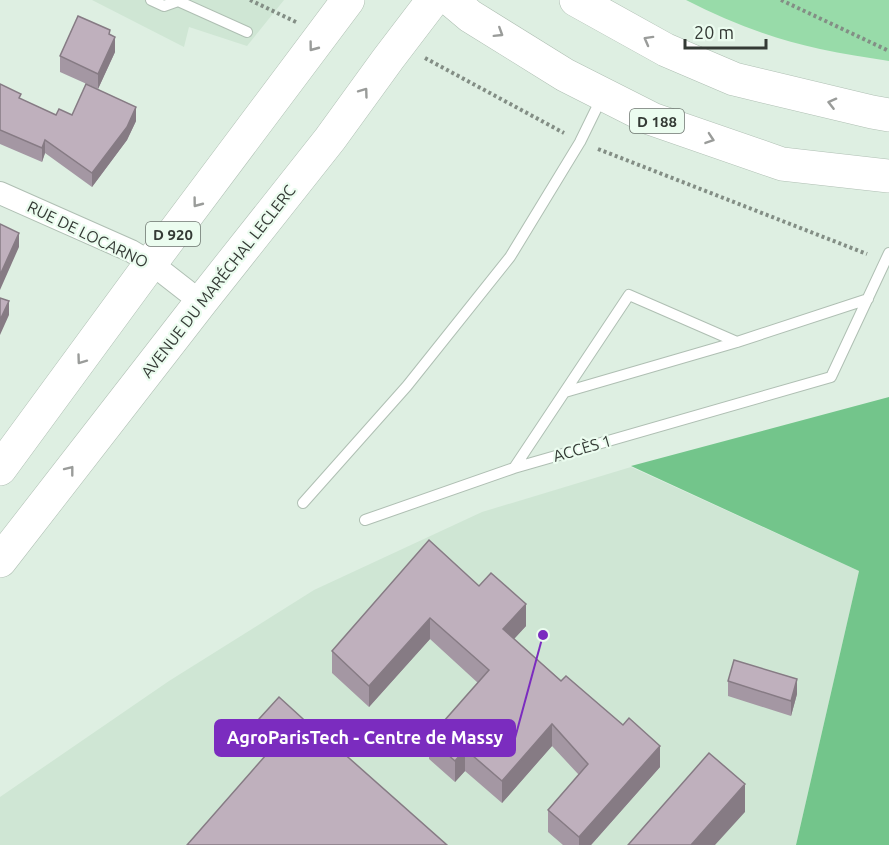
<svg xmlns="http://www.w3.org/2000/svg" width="889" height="845" font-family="Ubuntu,sans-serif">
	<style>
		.built { fill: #cfe6d4 }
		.green { fill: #98dba9 }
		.forest { fill: #73c58b }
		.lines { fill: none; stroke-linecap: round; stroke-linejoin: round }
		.service-casing { stroke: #afbfb3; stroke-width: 12 }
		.minor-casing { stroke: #afbfb3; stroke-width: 24 }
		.primary-casing { stroke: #afbfb3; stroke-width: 34 }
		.path { stroke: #838e85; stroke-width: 4; stroke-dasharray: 3 3; stroke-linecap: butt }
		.service { stroke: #fff; stroke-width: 10 }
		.minor { stroke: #fff; stroke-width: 22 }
		.primary { stroke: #fff; stroke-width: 33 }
		.wall { fill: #a497a3 }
		.shaded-wall { fill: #867b84 }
		.building { fill: #bfb0bd; stroke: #867b84; stroke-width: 1.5 }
		.oneway { stroke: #9a9c9a }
		.labels { text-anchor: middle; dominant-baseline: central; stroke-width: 4.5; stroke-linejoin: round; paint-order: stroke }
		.shield { fill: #ebfcef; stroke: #6b746d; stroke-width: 1.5 }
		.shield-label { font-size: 15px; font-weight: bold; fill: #343a35 }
		.street-label { font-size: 16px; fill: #343a35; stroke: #ebfcef }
		.leader { fill: none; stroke: #7b2cbf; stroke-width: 2 }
		.callout-dot { fill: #7b2cbf; stroke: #ebfcef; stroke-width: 2 }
		.callout { fill: #7b2cbf; stroke: #7b2cbf; stroke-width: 2 }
		.callout-label { font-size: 18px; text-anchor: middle; font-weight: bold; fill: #fff }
	</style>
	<rect width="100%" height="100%" fill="#deefe2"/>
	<path class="built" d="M92,0H284L247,46L189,27L184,47Z
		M631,467L859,571L796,845H0V797L169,681L314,590L482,512Z"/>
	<path class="green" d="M686,0H889V61C866,57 843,54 820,49C773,39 729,22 686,0Z"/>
	<path class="forest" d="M889,397V845H796L859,571L631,466Z"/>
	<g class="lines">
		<g class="service-casing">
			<path id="service" d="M151,0L164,6L178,1L247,32
				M737,342L629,295L514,468L831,377L889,253
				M565,392L737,342L868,299
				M303,503L407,386L510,257L580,142L602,97
				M365,520L514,468"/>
		</g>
		<g class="minor-casing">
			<path id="minor" d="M0,193L131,251L151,263L201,302"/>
		</g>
		<g class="primary-casing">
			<path id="primary" d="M451,0L470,16L565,75L652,119L782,164L889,176
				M576,0L666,50L734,79L872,112L889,115
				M0,469L151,263L348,0
				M0,561L201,302L330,139L388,59L433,0"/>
		</g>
		<path class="path" d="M250,0L296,22
			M781,0L889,51
			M425,58L564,133
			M598,149L867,254"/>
		<use href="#service" class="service"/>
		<use href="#minor" class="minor"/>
		<use href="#primary" class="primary"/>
	</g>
	<path class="wall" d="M115,52L98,89L60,72V56Z
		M0,84L21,99L56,115H72L136,121L127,140L92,187L45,153L42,162L0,144Z
		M479,586L526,626L514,639L660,767L591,845H563L548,832V810L579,775L552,746L502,803L465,771L455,782L429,759V738L478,683L430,639L369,707L332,673V651Z
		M728,681L797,694L791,716L728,696Z
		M259,719L447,845L268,754L259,746Z"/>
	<path class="shaded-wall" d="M115,37V52L98,89V74Z
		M136,107V121L127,140L92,187V173Z
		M45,140V153L42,162V148Z
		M19,233V247L0,290V275Z
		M9,301V315L0,335V320Z
		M526,604V626L503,651V629Z
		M430,618V639L369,707V686Z
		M797,679V694L791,716V701Z
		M552,724V746L502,803V781Z
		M660,746V767L591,845H579V837Z
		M465,749V771L455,782V761Z
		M745,784V812L715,845H691Z"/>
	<path class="building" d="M78,16L110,30L109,34L115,37L98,74L60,56Z
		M0,84L21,94L19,98L56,115L59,109L72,115L86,84L136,107L127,127L92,173L45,140L42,148L0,130Z
		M0,224L19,233L0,275Z
		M0,298L9,301L0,320Z
		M429,540L479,586L491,573L526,604L503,629L561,681L566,676L623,725L629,718L660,746L579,837L548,810L588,764L552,724L502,781L465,749L455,761L429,738L489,670L430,618L369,686L332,651Z
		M734,660L797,679L791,701L728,681Z
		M279,697L313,728L314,727L447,845H187L280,739L259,719Z
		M709,753L745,784L691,845H628Z"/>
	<defs><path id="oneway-chevron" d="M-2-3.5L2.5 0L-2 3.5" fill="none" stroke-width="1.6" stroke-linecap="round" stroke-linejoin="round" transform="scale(1.5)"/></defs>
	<g class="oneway">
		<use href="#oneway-chevron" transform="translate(499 33) rotate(32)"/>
		<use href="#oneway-chevron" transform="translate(648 40) rotate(-151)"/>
		<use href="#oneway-chevron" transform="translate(313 47) rotate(127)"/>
		<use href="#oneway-chevron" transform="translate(364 92) rotate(-54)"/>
		<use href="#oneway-chevron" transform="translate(832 103) rotate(-166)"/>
		<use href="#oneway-chevron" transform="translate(710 139) rotate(19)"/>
		<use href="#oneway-chevron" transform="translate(197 203) rotate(127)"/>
		<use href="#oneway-chevron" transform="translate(81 360) rotate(126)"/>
		<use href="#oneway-chevron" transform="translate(70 470) rotate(-52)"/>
	</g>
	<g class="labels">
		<g class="shield">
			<rect x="630" y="109" width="54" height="24" rx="4.5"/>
			<rect x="146" y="222" width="54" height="24" rx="4.5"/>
		</g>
		<g class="shield-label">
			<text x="657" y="121">D 188</text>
			<text x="173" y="234">D 920</text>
		</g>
		<g class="street-label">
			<text transform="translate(88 234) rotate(26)">RUE DE LOCARNO</text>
			<text transform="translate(218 281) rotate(-52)">AVENUE DU MARÉCHAL LECLERC</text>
			<text transform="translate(582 448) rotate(-16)">ACCÈS 1</text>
		</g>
	</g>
	<path class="leader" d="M543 635L515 738"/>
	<circle class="callout-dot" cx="543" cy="635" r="6"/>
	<rect class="callout" x="215" y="720" width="300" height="36" rx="6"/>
	<g class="callout-label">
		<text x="365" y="744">AgroParisTech - Centre de Massy</text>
	</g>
	<path d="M685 39v9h81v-9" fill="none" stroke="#343a35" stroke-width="3"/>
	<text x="694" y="39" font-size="18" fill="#343a35" stroke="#ebfcef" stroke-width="4.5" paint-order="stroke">20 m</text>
</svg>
